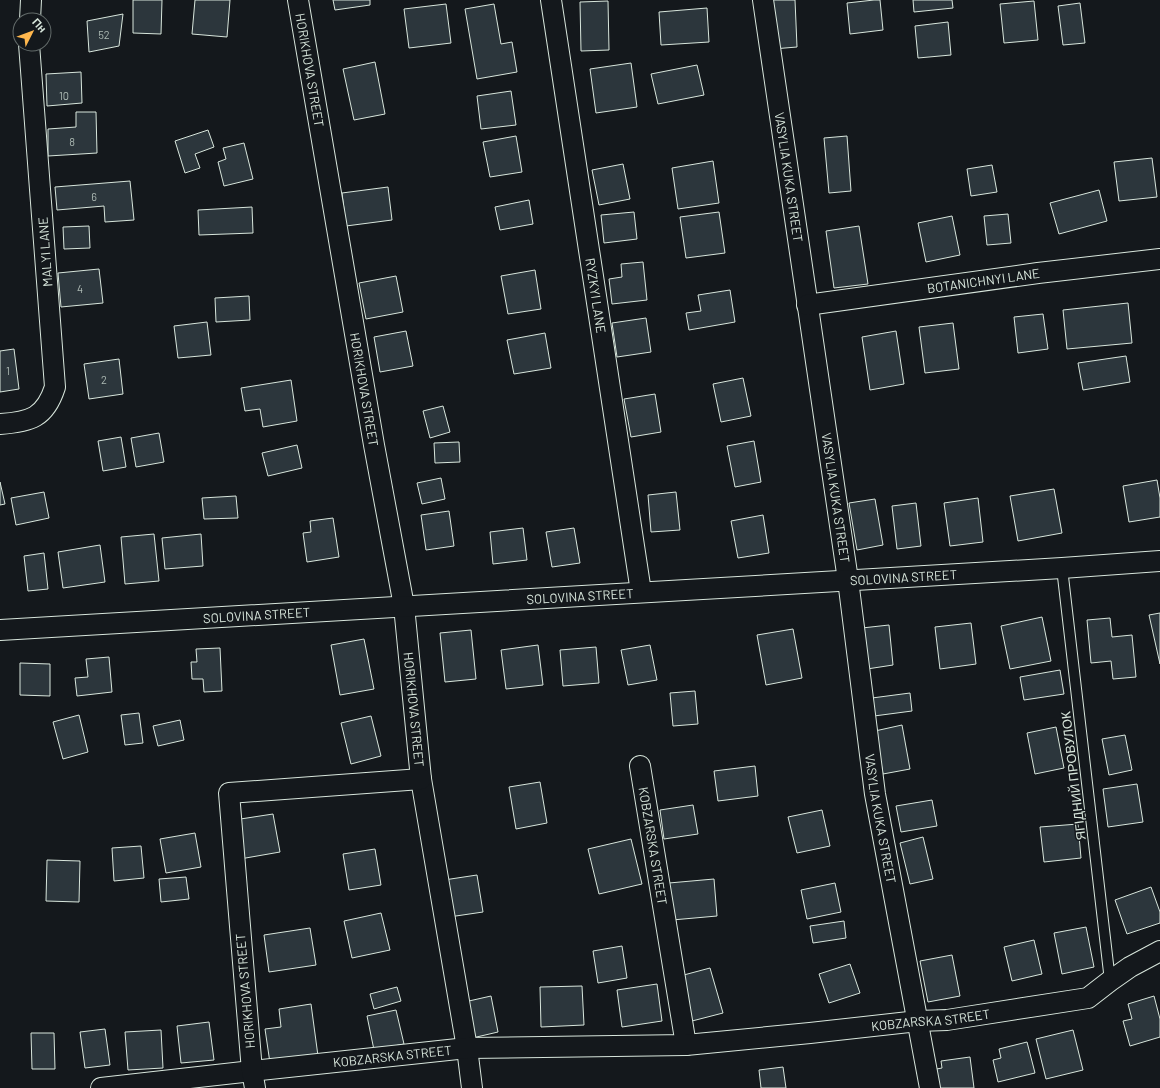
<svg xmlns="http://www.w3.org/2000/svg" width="1160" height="1088" font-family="Barlow,sans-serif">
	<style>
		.building { fill: #2c363c; stroke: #d8e6dc }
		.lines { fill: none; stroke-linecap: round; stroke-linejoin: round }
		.lane-casing { stroke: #d8e6dc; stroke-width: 12 }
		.street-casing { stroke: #d8e6dc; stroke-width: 22 }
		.lane { stroke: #14181c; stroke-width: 10 }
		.street { stroke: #14181c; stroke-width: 20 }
		.labels { text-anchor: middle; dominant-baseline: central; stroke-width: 3; stroke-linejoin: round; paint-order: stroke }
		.number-label { font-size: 11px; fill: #adbab4 }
		.street-label { font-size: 13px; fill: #d8e6dc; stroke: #14181c }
	</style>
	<rect width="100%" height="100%" fill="#14181c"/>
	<path class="building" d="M133,0H162L161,34L133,33Z
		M195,0H230L227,37L192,34Z
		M333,0H370V5L335,10Z
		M770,0H795L797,47L773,49Z
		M874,0H880L883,30L850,34L847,3Z
		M913,0H952L953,8L914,12Z
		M608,1L609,50L581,51L580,2Z
		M1034,1L1038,40L1004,43L1000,4Z
		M1080,3L1085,43L1063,45L1058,6Z
		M446,4L451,43L409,48L404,9Z
		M494,4L501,44L512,42L517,72L477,79L465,9Z
		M707,8L709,42L661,45L659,12Z
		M123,14L119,46L89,52L87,21Z
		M948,22L951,55L918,58L915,26Z
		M375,62L385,114L354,120L343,69Z
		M631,63L637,107L596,113L590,69Z
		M697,65L704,95L658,104L651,74Z
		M81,72L82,103L47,106L46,74Z
		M511,91L516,125L481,129L477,96Z
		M76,112H96L97,153L48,156V129L76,127Z
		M208,130L214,147L195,154L200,168L185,173L175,141Z
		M516,136L522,172L490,177L483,142Z
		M847,136L851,191L829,193L824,138Z
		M244,143L253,179L224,186L218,162L226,159L223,148Z
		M1152,158L1157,197L1119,201L1114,162Z
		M713,161L719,203L678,209L672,168Z
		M623,164L630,199L599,205L592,170Z
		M992,165L997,192L971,196L967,169Z
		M130,181L134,220L105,222L104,206L57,210L55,187Z
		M388,187L392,220L346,226L342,193Z
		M1099,190L1107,221L1059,234L1050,203Z
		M529,200L533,224L500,230L495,207Z
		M252,207L253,233L199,235L198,210Z
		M634,212L637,239L604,243L601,215Z
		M719,212L725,253L686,258L680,217Z
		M1008,214L1011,243L987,245L984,216Z
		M952,216L960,255L926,262L918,223Z
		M89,226L90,248L64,249L63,227Z
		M859,226L868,284L834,288L826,231Z
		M643,262L647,300L612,304L609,279L622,277L621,264Z
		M99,269L103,303L61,307L58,273Z
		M535,270L541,309L508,314L501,276Z
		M396,276L403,312L366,319L359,283Z
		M730,290L735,322L689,330L686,313L701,311L698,295Z
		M249,296L250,320L216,322L215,298Z
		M1128,303L1132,343L1067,349L1063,310Z
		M1043,314L1048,349L1018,353L1014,317Z
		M646,318L651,352L617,357L612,323Z
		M207,322L211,355L178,358L174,326Z
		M953,323L959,369L925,373L919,327Z
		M406,331L413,366L380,372L374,337Z
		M896,331L904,384L870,390L862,337Z
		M545,333L551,368L514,374L507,340Z
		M14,349L19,389L0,392V351Z
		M1126,356L1130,382L1083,390L1078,363Z
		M119,359L123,394L89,399L84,364Z
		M743,378L751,416L721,422L713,384Z
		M291,380L297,421L263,427L260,409L245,411L241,388Z
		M655,394L661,432L631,437L624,399Z
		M443,406L450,432L430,438L423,411Z
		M159,433L164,462L136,467L131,438Z
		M121,437L126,467L103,471L98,441Z
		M754,441L761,482L735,487L727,446Z
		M459,442L460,462L435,463L434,443Z
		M297,445L302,468L268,476L262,453Z
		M441,478L445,499L422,504L417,483Z
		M1157,480L1160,498V517L1129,522L1123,486Z
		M0,482L5,504L0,505Z
		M1054,489L1062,533L1018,541L1010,496Z
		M44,492L49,518L16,525L11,498Z
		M676,492L680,530L651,532L648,495Z
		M236,496L238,518L204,519L202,498Z
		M978,498L983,542L950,546L944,503Z
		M875,499L883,545L857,550L849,503Z
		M916,503L921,546L897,549L892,506Z
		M449,511L454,546L426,550L421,515Z
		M763,515L769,553L738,558L731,521Z
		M333,518L339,557L307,562L303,533L311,532L310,521Z
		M523,528L527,560L493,564L490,532Z
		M574,528L580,563L552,567L546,532Z
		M154,534L159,581L125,584L121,537Z
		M201,534L203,566L165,569L162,538Z
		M100,545L105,582L63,588L58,552Z
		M44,553L48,589L28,591L24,556Z
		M1160,613V664L1149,615Z
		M1042,617L1051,661L1010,669L1001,626Z
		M1110,618L1112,637L1132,635L1136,677L1113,679L1111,661L1091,663L1087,620Z
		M971,623L976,664L940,669L935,627Z
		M889,625L893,665L867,669L862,628Z
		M793,629L802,678L766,685L757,635Z
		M471,630L476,679L445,682L440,633Z
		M364,639L374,689L340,695L331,645Z
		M538,645L543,685L506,689L501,650Z
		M650,645L657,680L628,685L621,650Z
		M596,647L599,683L563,686L560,650Z
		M220,648L222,691L204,692L203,679H192L191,662H197L196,649Z
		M109,657L112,692L77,696L75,678L88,677L86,659Z
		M20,663L50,664V696L20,695Z
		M1060,670L1064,694L1024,700L1020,677Z
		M695,691L698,724L673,726L670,693Z
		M910,693L912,711L874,716L872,698Z
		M139,713L143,743L125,745L121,715Z
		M79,715L88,752L63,759L53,722Z
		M371,716L381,756L351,764L341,723Z
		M180,720L184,740L158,746L153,726Z
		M902,725L910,769L883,774L875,731Z
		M1056,727L1064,768L1035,774L1027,733Z
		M1125,735L1132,770L1109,775L1102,739Z
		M755,766L758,796L718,801L714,771Z
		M540,782L547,823L516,829L509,787Z
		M1137,784L1143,822L1108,827L1103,789Z
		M932,800L937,826L901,832L896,806Z
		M693,805L698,834L664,839L660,810Z
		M822,810L830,846L797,853L788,817Z
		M273,814L280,852L240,859L234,820Z
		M1078,824L1081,858L1044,862L1040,827Z
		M195,833L201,867L166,873L160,839Z
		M923,837L933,879L910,884L900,843Z
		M631,839L642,884L599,894L588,849Z
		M141,846L144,878L114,881L112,848Z
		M375,849L381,885L349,890L343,854Z
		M47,860L80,861L79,902L46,901Z
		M477,875L483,912L449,917L444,880Z
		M186,877L189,899L161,902L159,879Z
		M714,879L717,916L672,920L669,883Z
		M835,883L841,912L807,919L801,890Z
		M1151,887L1160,912V923L1127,934L1115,900Z
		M381,913L390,950L352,958L344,921Z
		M844,921L846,938L813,943L810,926Z
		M1086,927L1094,967L1062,974L1054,933Z
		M310,928L316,965L269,972L264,935Z
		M1034,940L1042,974L1012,981L1004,947Z
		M622,946L627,978L598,983L593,951Z
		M952,955L960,996L928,1002L920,961Z
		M850,964L860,993L829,1003L819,974Z
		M710,968L723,1013L692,1021L680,976Z
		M657,984L662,1021L622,1027L617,990Z
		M582,986L584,1025L541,1027L540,987Z
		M397,987L401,1001L374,1009L370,994Z
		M491,996L498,1032L468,1039L460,1003Z
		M1154,996L1160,1019V1037L1130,1046L1123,1021L1132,1019L1128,1004Z
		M311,1004L318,1056L270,1063L265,1029L281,1027L279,1009Z
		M396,1010L404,1044L374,1050L367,1016Z
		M209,1022L214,1060L181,1063L177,1026Z
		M105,1029L110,1065L85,1068L80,1032Z
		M161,1030L163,1068L128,1070L125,1032Z
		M1073,1030L1083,1070L1046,1079L1036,1039Z
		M31,1033H54L55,1069H32Z
		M1027,1042L1035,1073L998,1082L993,1060L1001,1058L999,1049Z
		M970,1057L974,1088H933L931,1070L942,1068L941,1061Z
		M783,1067L786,1088H761L759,1070Z"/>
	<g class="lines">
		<g class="lane-casing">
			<path id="lane" d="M1062,568L1110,981"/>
		</g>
		<g class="street-casing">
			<g id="street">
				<path id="s1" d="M298,0L374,445L404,606L421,779L467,1048L472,1088"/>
				<path id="s2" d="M551,0L641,592"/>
				<path id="s3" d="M763,0L848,580L875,794L930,1088"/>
				<path d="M30,20L31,0"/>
				<path id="s4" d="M807,305L1038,273L1160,259"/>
				<path d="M0,424C30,422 45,418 55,387L29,44"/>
				<path id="s5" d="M0,630L1062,568L1160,561"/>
				<path id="s6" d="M640,766L686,1045"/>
				<path id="s7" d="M101,1088L252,1071L467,1048L686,1045L810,1033L918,1021L947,1020L1088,998L1110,981L1130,967L1160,951"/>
				<path d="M255,1088L252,1071L229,793L421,779"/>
			</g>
		</g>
		<use href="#lane" class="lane"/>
		<use href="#street" class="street"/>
	</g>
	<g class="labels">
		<g class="number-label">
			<text x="104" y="34">52</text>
			<text x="64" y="95">10</text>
			<text x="72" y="141">8</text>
			<text x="94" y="196">6</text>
			<text x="80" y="288">4</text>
			<text x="8" y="370">1</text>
			<text x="104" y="379">2</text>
		</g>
		<g class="street-label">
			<text stroke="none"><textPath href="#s1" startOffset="71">HORIKHOVA STREET</textPath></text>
			<text stroke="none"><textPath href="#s3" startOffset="179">VASYLIA KUKA STREET</textPath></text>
			<text transform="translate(45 252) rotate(-94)">MALYI LANE</text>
			<text stroke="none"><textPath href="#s4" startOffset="178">BOTANICHNYI LANE</textPath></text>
			<text stroke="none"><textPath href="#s2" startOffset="299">RYZKYI LANE</textPath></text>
			<text stroke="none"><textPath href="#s1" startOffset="395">HORIKHOVA STREET</textPath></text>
			<text stroke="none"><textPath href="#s3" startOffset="503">VASYLIA KUKA STREET</textPath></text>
			<text stroke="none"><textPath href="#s5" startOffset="905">SOLOVINA STREET</textPath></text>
			<text stroke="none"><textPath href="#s5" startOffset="581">SOLOVINA STREET</textPath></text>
			<text stroke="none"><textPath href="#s5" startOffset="257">SOLOVINA STREET</textPath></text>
			<text stroke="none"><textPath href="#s1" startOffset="719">HORIKHOVA STREET</textPath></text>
			<text transform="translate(1073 776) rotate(-97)">ЯГІДНИЙ ПРОВУЛОК</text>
			<text stroke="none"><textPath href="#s3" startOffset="827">VASYLIA KUKA STREET</textPath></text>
			<text stroke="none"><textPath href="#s6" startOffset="81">KOBZARSKA STREET</textPath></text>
			<text transform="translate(245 991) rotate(-95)">HORIKHOVA STREET</text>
			<text stroke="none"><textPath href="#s7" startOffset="833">KOBZARSKA STREET</textPath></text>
			<text stroke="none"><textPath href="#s7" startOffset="293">KOBZARSKA STREET</textPath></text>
		</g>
	</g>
	<g transform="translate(32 32) rotate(48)"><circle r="19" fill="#14181c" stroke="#626a69"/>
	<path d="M0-3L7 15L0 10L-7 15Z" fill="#ffb74d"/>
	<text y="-6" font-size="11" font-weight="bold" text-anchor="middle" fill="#d8e6dc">Пн</text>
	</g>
</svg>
